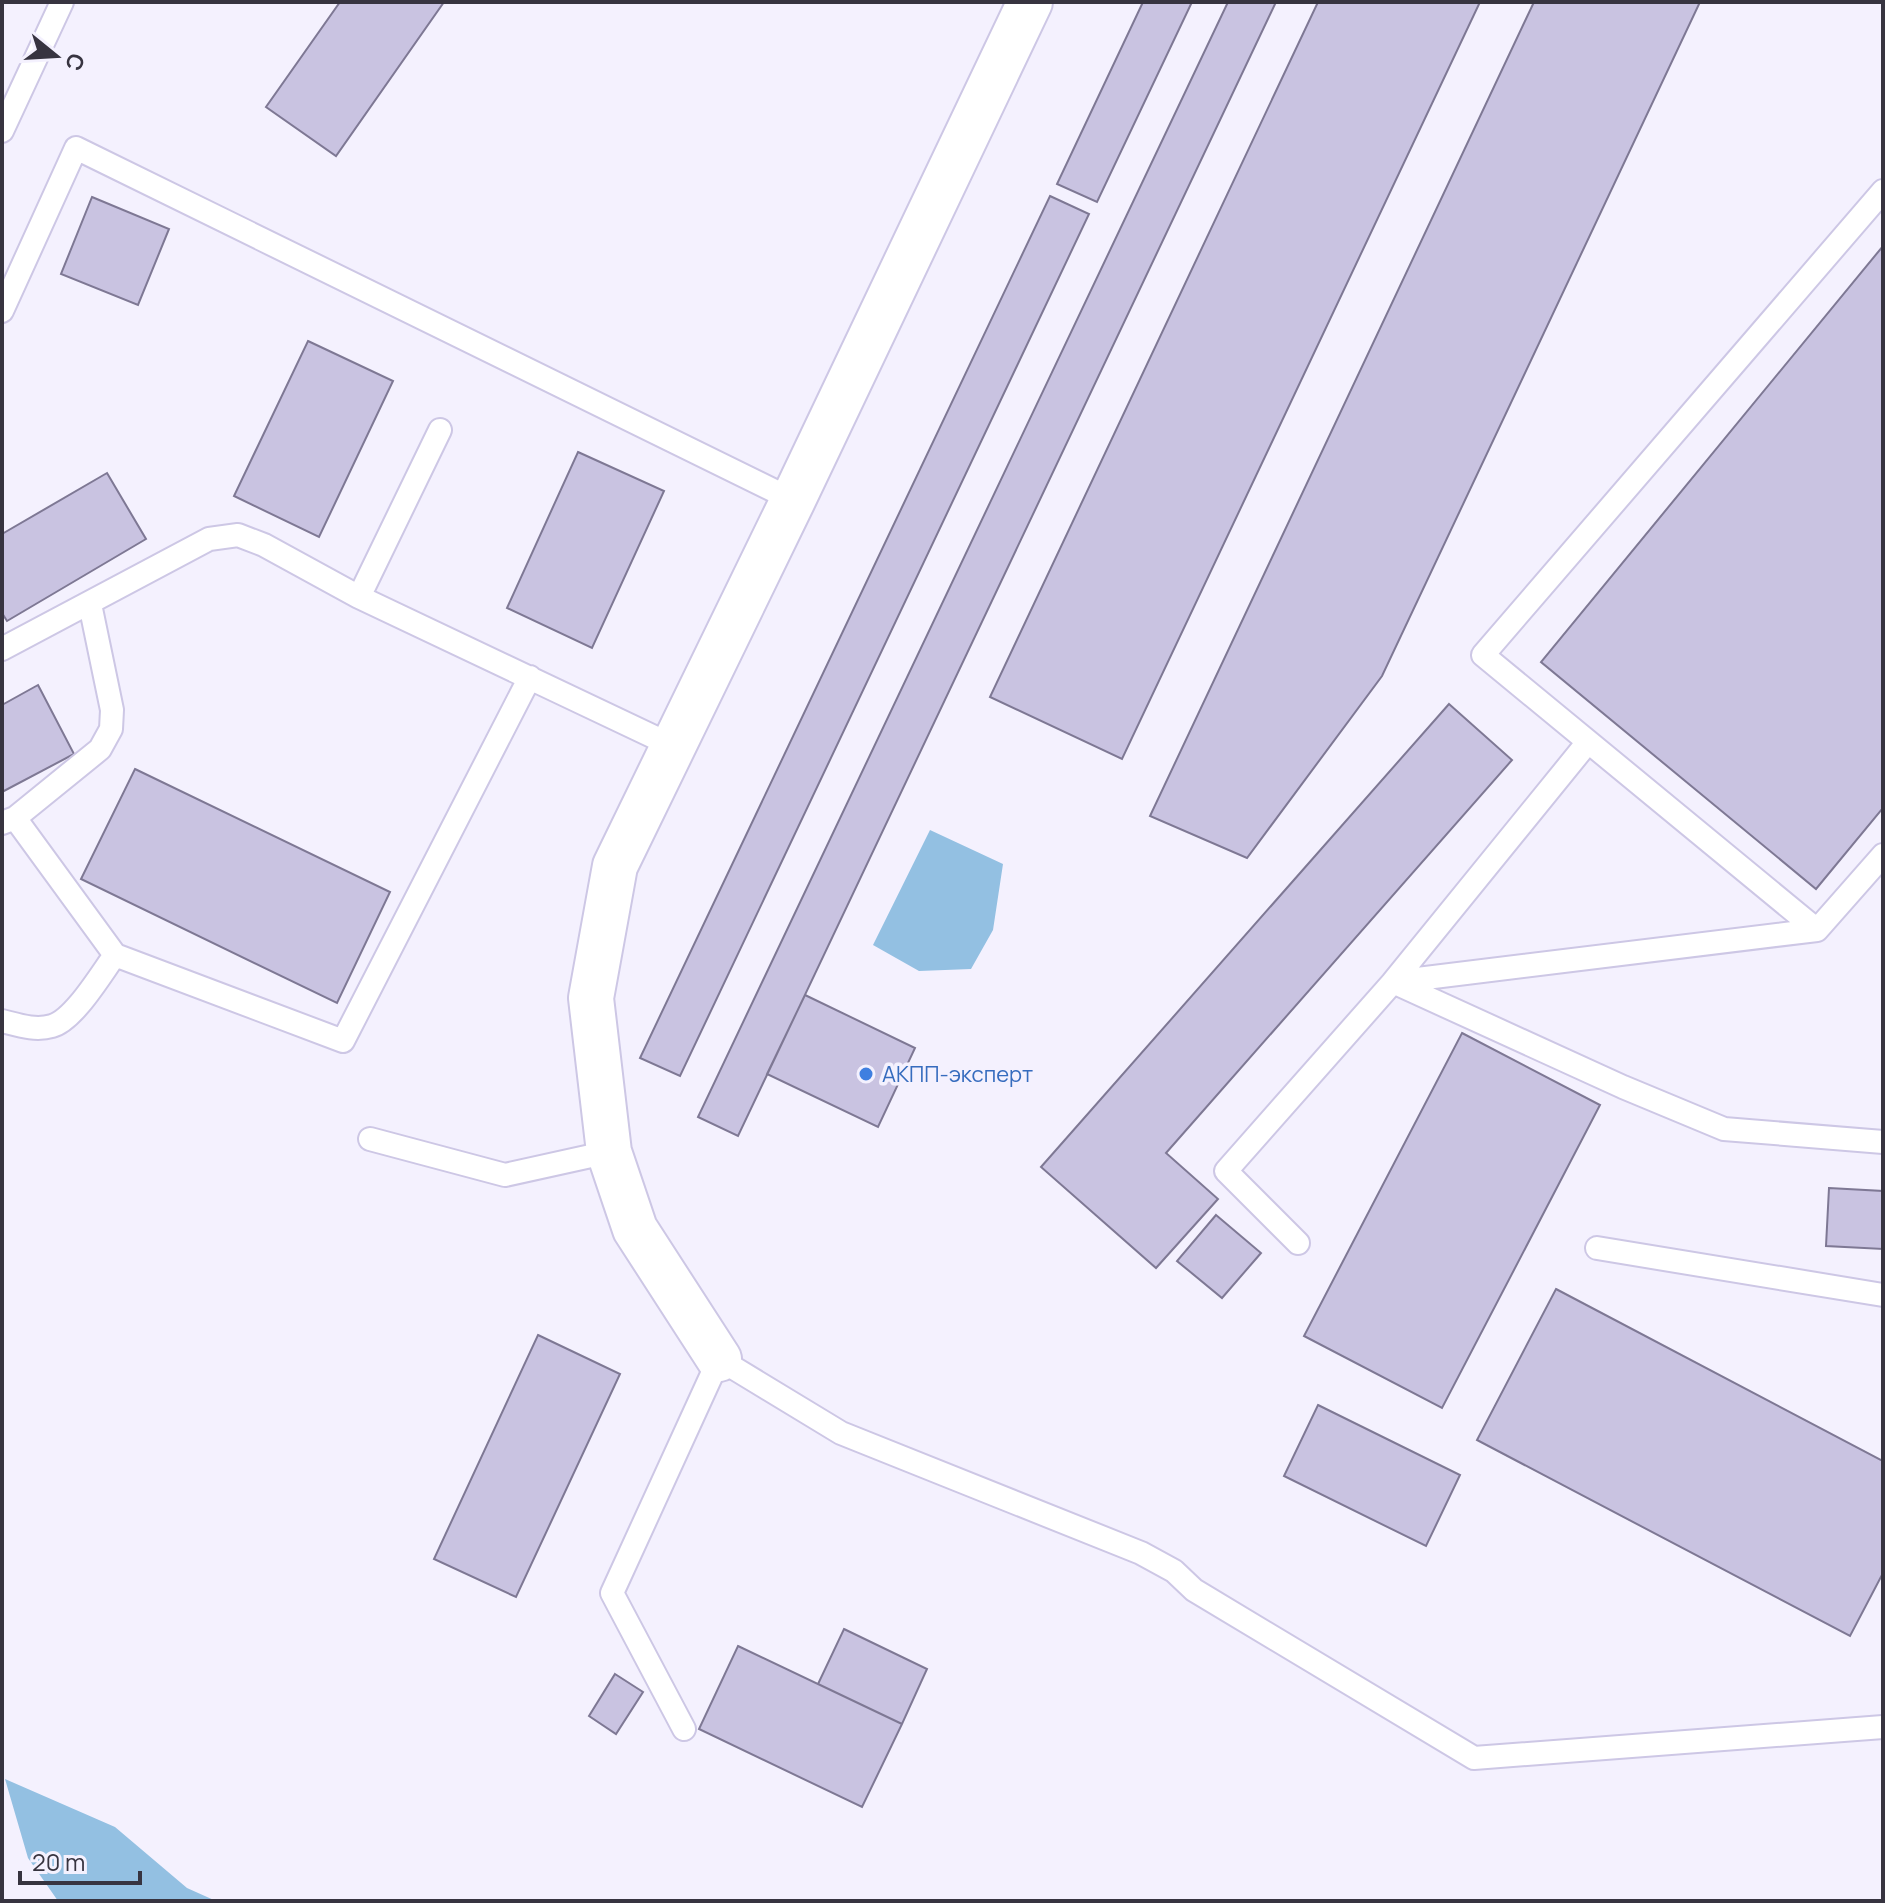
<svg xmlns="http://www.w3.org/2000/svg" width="1885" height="1903" font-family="Manrope,sans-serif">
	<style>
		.water { fill: #93c0e2 }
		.building { fill: #c9c3e1; stroke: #7e7894; stroke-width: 2 }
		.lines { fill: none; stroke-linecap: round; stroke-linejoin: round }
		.lane-casing { stroke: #cdc7e5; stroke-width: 26 }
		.street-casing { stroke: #cdc7e5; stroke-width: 48 }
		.lane { stroke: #fff; stroke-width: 22 }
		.street { stroke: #fff; stroke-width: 44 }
		.shop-dot { fill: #3f7fe0; stroke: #f4f1fe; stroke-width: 3 }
		.labels { text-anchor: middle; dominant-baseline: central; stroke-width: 7; stroke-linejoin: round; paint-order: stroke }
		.shop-label { font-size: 22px; fill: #366cbe; stroke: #f4f1fe; text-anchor: start }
	</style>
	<rect width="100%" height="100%" fill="#f4f1fe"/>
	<path class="water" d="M930,830L1003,864L993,930L971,969L919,971L873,945Z
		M5,1779L115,1827L187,1888L216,1901H58L28,1858Z"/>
	<path class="building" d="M340,2H444L336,156L266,107Z
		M1143,2H1192L1097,202L1057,184Z
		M1228,2H1276L738,1136L698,1117Z
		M1318,2H1480L1122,759L990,697Z
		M1534,2H1700L1382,676L1247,858L1150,816Z
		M1050,196L1089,214L680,1076L640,1058Z
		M92,197L169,229L138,305L61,274Z
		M1883,246V808L1816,889L1541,662Z
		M308,341L393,381L319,537L234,496Z
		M578,452L664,491L592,648L507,608Z
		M107,473L146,539L7,621L2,613V534Z
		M38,685L74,754L2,792V705Z
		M1449,704L1512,760L1166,1153L1218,1199L1156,1268L1041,1167Z
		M135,769L390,892L337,1003L81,879Z
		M805,995L915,1048L878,1127L767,1074Z
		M1462,1033L1600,1105L1442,1408L1304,1336Z
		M1829,1188L1883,1191V1249L1826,1246Z
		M1216,1215L1261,1253L1222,1298L1177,1261Z
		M1556,1289L1883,1461V1573L1850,1636L1477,1440Z
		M538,1335L620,1374L516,1597L434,1559Z
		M1318,1405L1460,1475L1426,1546L1284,1476Z
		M844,1629L927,1669L902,1724L818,1684Z
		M738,1646L902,1724L862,1807L699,1729Z
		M615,1674L643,1692L616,1734L589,1716Z"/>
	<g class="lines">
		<g class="lane-casing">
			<path id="lane" d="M2,131L62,2
				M2,311L76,148L793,500
				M359,597L440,430
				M2,649L209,539L238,535L264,545L359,597L673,746
				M1588,742L1393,982L1623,1087L1724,1129L1883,1142
				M15,818L115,955
				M2,823L15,818L100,749L111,729L112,710L90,604
				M1817,930L1483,655L1883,191
				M2,1021C18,1025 35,1031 52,1026C74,1020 101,974 115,955L343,1041L530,677
				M370,1139L505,1175L609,1152
				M1298,1243L1226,1171L1393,982L1817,930L1883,855
				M1597,1248L1883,1295
				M684,1729L612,1593L719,1359L841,1433L1141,1553L1174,1571L1194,1590L1474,1758L1883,1727"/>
		</g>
		<g class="street-casing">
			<path id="street" d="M719,1359L635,1229L609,1152L591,998L615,866L793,500L1030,2"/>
		</g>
		<use href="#lane" class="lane"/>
		<use href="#street" class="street"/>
	</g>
	<circle class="shop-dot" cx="866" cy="1074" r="8"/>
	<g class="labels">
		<g class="shop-label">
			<text x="882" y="1074">АКПП-эксперт</text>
		</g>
	</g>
	<rect width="1885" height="1903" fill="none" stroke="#373440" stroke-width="8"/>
	<g transform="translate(56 56) rotate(108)" stroke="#f4f1fe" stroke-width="6" paint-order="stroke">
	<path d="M0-6L14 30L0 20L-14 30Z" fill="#373440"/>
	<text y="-12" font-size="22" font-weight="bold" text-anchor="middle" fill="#373440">С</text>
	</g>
	<path d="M20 1871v12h120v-12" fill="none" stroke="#373440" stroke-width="4"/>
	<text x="32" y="1871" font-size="24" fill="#373440" stroke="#f4f1fe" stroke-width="6" paint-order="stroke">20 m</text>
</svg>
